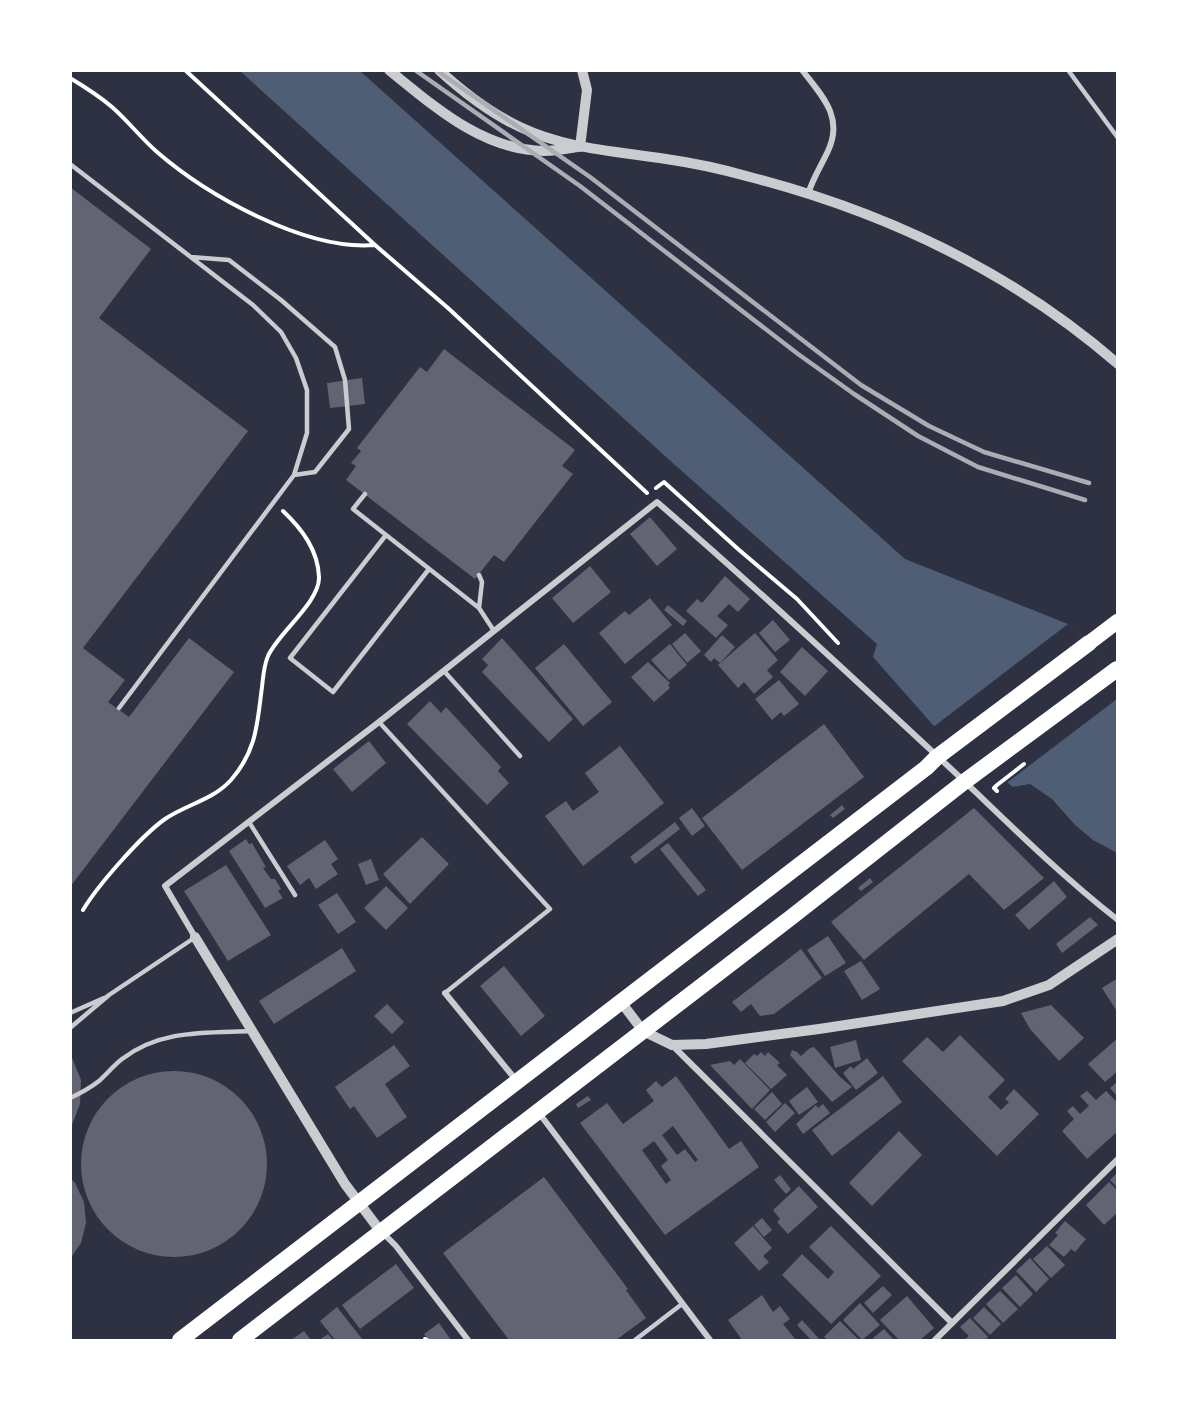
<svg xmlns="http://www.w3.org/2000/svg" width="1188" height="1411" font-family="'PT Sans',sans-serif">
	<style>
		.water { fill: #4f5d75 }
		.pier { fill: #2d3142 }
		.building { fill: #626471; fill-rule: evenodd }
		.lines { fill: none; stroke-linecap: round; stroke-linejoin: round }
		.path { stroke: #fff; stroke-width: 4 }
		.service { stroke: #caccd0; stroke-width: 4.5 }
		.minor { stroke: #caccd0; stroke-width: 6 }
		.tertiary { stroke: #caccd0; stroke-width: 10 }
		.primary { stroke: #fff; stroke-width: 15 }
		.trunk { stroke: #fff; stroke-width: 16 }
		.rail { stroke: #abadb3; stroke-width: 4.5 }
	</style>
	<rect width="100%" height="100%" fill="#2d3142"/>
	<path class="water" d="M240,71H360L905,559L1068,624L1117,670V853L1093,840L1075,825L1052,799L1030,784L1013,787L933,725L873,657L877,644L675,465Z"/>
	<path class="pier" d="M1068,624L1117,670V699L1005,784L932,728Z"/>
	<path class="building" d="M70,187L151,249L99,318L248,431L83,648L125,680L108,702L129,717L189,638L234,672L70,887Z
		M444,349L575,450L562,466L573,474L504,562L494,555L475,579L346,480L356,466L351,463L361,451L357,448L420,367L427,372Z
		M362,378L365,404L330,408L327,383Z
		M650,517L677,549L657,566L630,534Z
		M590,566L611,592L573,623L552,598Z
		M725,576L750,599L738,612L729,604L717,616L728,625L716,638L686,611L697,599L702,603Z
		M650,598L672,625L625,664L599,633L625,611L629,615Z
		M668,605L687,621L683,626L664,610Z
		M773,620L790,640L775,652L759,633Z
		M685,633L701,651L687,663L672,644Z
		M755,633L778,660L767,670L773,677L754,694L744,682L738,688L718,665Z
		M722,635L735,647L720,663L714,658L711,662L704,655Z
		M502,638L573,719L549,742L482,672L488,665L482,659Z
		M564,644L612,702L583,726L535,668Z
		M670,644L687,665L669,680L651,660Z
		M802,647L828,671L805,696L780,672Z
		M648,662L670,683L668,685L670,688L654,702L631,677Z
		M779,680L799,704L784,716L781,712L772,720L755,699Z
		M430,701L441,713L446,707L501,767L498,771L509,783L487,805L407,724Z
		M824,724L864,777L742,870L702,818Z
		M369,741L386,763L352,792L333,769Z
		M620,746L664,803L583,866L545,816L566,801L573,811L599,792L585,773Z
		M842,805L845,809L833,818L830,815Z
		M692,808L705,826L692,836L679,818Z
		M974,808L1044,878L1004,910L969,874L864,960L831,922Z
		M675,822L680,829L635,864L630,857Z
		M422,837L449,864L410,904L383,874Z
		M246,839L249,844L252,843L266,867L263,868L271,879H275L281,889L278,891L283,898L265,908L229,851Z
		M325,840L338,859L331,864L338,874L316,889L309,878L300,885L287,866Z
		M668,843L706,890L698,896L660,849Z
		M371,859L379,880L366,885L358,864Z
		M226,865L271,935L228,961L184,891Z
		M870,878L873,882L861,891L858,888Z
		M1054,881L1067,897L1029,930L1015,915Z
		M386,886L408,908L386,930L364,908Z
		M337,893L356,922L338,934L318,905Z
		M1090,917L1098,925L1062,953L1056,944Z
		M828,936L846,963L825,976L807,950Z
		M342,948L356,971L274,1024L259,1001Z
		M801,949L822,978L774,1014L760,1016L751,1004L741,1012L732,1002Z
		M861,961L880,989L862,1000L844,971Z
		M504,966L545,1016L521,1036L480,986Z
		M1118,978V1013L1102,988Z
		M387,1004L404,1022L392,1034L374,1016Z
		M1051,1005L1084,1038L1059,1061L1030,1029L1021,1013Z
		M960,1035L1005,1080L988,1097L1001,1110L1009,1102L1005,1099L1014,1089L1039,1114L997,1156L902,1061L927,1037L943,1052Z
		M1118,1038V1071L1105,1082L1088,1064Z
		M856,1040L861,1060L835,1068L830,1047Z
		M394,1045L410,1066L385,1084L407,1117L377,1138L354,1106L350,1109L335,1087Z
		M814,1047L840,1077L852,1087L832,1102L790,1055L792,1050L797,1052L801,1056L810,1048Z
		M761,1052L765,1056L768,1052L780,1063L777,1065L787,1075L771,1089L745,1063L754,1054L757,1056Z
		M70,1053L81,1080L80,1104L70,1130Z
		M867,1058L878,1073L856,1090L843,1073L851,1066L853,1069Z
		M740,1059L770,1090L752,1109L710,1065L730,1061L734,1065Z
		M81 1164a93 93 0 1 1 186 0a93 93 0 1 1-186 0Z
		M676,1076L729,1149L741,1141L759,1167L665,1235L580,1123L607,1103L623,1124L654,1101L646,1090L656,1081L662,1087ZM673,1126L698,1160L695,1162L685,1149L677,1155L662,1135ZM654,1141L668,1160L661,1166L671,1180L666,1184L642,1150Z
		M883,1076L902,1102L832,1156L812,1130Z
		M1118,1081V1097L1110,1088Z
		M807,1087L818,1102L799,1115L789,1101Z
		M1087,1091L1096,1100L1106,1091L1118,1103V1131L1087,1159L1062,1131L1074,1119L1067,1111L1073,1106L1080,1114L1089,1106L1080,1096Z
		M772,1092L782,1104L765,1120L754,1109Z
		M588,1096L591,1100L578,1108L576,1104Z
		M785,1103L795,1113L775,1132L766,1122Z
		M823,1104L830,1113L803,1134L796,1124L816,1105L818,1108Z
		M899,1131L922,1155L872,1206L849,1183Z
		M1118,1172V1188L1110,1180Z
		M780,1175L791,1189L786,1194L774,1180Z
		M544,1177L628,1289L626,1290L646,1318L616,1340H509L443,1253Z
		M70,1178L75,1183L84,1202L86,1223L81,1243L70,1259Z
		M1109,1182L1118,1191V1212L1104,1225L1086,1205Z
		M799,1186L818,1207L788,1234L777,1222L780,1219L773,1210Z
		M762,1218L772,1230L764,1237L754,1225Z
		M1065,1221L1086,1239L1075,1252L1071,1249L1064,1257L1049,1245L1058,1235L1055,1233Z
		M753,1226L772,1248L763,1256L769,1262L759,1271L734,1243Z
		M831,1226L881,1276L831,1324L782,1275L802,1254L828,1279L834,1272L809,1247Z
		M1047,1246L1065,1265L1051,1278L1033,1259Z
		M1030,1258L1049,1279L1036,1292L1016,1271Z
		M396,1264L414,1288L360,1329L342,1305Z
		M1016,1275L1033,1294L1020,1307L1002,1288Z
		M883,1286L892,1295L873,1313L864,1303Z
		M1000,1291L1018,1309L1003,1323L986,1304Z
		M762,1295L773,1312L780,1306L790,1319L783,1324L796,1340H742L728,1320Z
		M907,1296L934,1328L920,1340H899L880,1320Z
		M860,1303L880,1325L862,1340L843,1320Z
		M337,1307L363,1340H335L320,1321Z
		M984,1307L1001,1324L990,1335L973,1318Z
		M970,1318L988,1337L985,1340H964L969,1336L960,1327Z
		M802,1320L820,1340H811L797,1325Z
		M840,1321L859,1340H828L824,1337Z
		M439,1323L451,1340H428L424,1334Z
		M884,1329L894,1340H875L873,1338Z
		M304,1331L311,1340H291Z
		M328,1334L333,1340H319Z"/>
	<g class="lines">
		<path class="path" d="M185,70L375,245L448,308L647,493
			M70,78C85,87 99,96 112,107C128,121 141,138 157,152C208,196 306,251 375,245
			M656,488L664,482L738,549L797,599L838,643
			M997,791L994,788L997,785L1024,764
			M83,910C98,885 141,836 165,819C187,804 213,800 231,780C257,750 257,724 262,687C263,677 264,665 268,656C278,633 320,602 319,577C318,550 302,529 283,511
			M425,1339L427,1340"/>
		<path class="service" d="M1068,70L1118,138
			M70,164L253,305L281,332L296,358L307,390V433L294,475L119,708
			M191,257L229,260L281,300L335,347L345,380L349,429L315,472L294,475
			M365,494L353,509L479,608L494,631
			M386,535L290,658L333,692L429,569
			M479,575L482,582L479,608
			M444,671L520,756
			M379,722L550,909L445,993
			M249,822L295,895
			M70,1013L104,998
			M70,1028L109,995L194,938
			M70,1098C81,1093 90,1088 99,1081C107,1074 114,1065 122,1059C161,1029 206,1033 252,1031
			M635,1340L682,1304"/>
		<path class="minor" d="M802,70C822,96 844,117 828,151C821,166 813,178 808,194
			M195,937L165,886L379,722L657,502C761,592 862,686 963,780C1013,828 1063,877 1118,920
			M445,993L516,1080
			M672,1045L952,1323
			M539,1113L710,1340
			M383,1233L396,1246L468,1340
			M935,1340L1118,1159"/>
		<path class="tertiary" d="M389,70C435,107 482,150 544,151C555,151 566,149 577,147
			M439,70C464,93 490,113 520,127C566,149 616,151 666,159C694,163 722,169 750,177C885,212 1012,272 1118,364
			M580,147L587,90L582,70
			M195,937L345,1184L381,1232
			M621,1002L643,1031L672,1045L706,1044L819,1029L1003,1001L1049,985L1118,939"/>
		<path class="primary" d="M1089,643L1118,621"/>
		<path class="trunk" d="M180,1340L926,768L937,757L1089,643
			M240,1340L789,919L964,782L1117,669"/>
		<path class="rail" d="M415,70L580,186L798,354L854,394L918,436L978,467L1085,500
			M436,70L590,177L861,385L929,426L984,452L1089,483"/>
	</g>
	<rect width="1188" height="1411" fill="none" stroke="#ffffff" stroke-width="144"/>
</svg>
